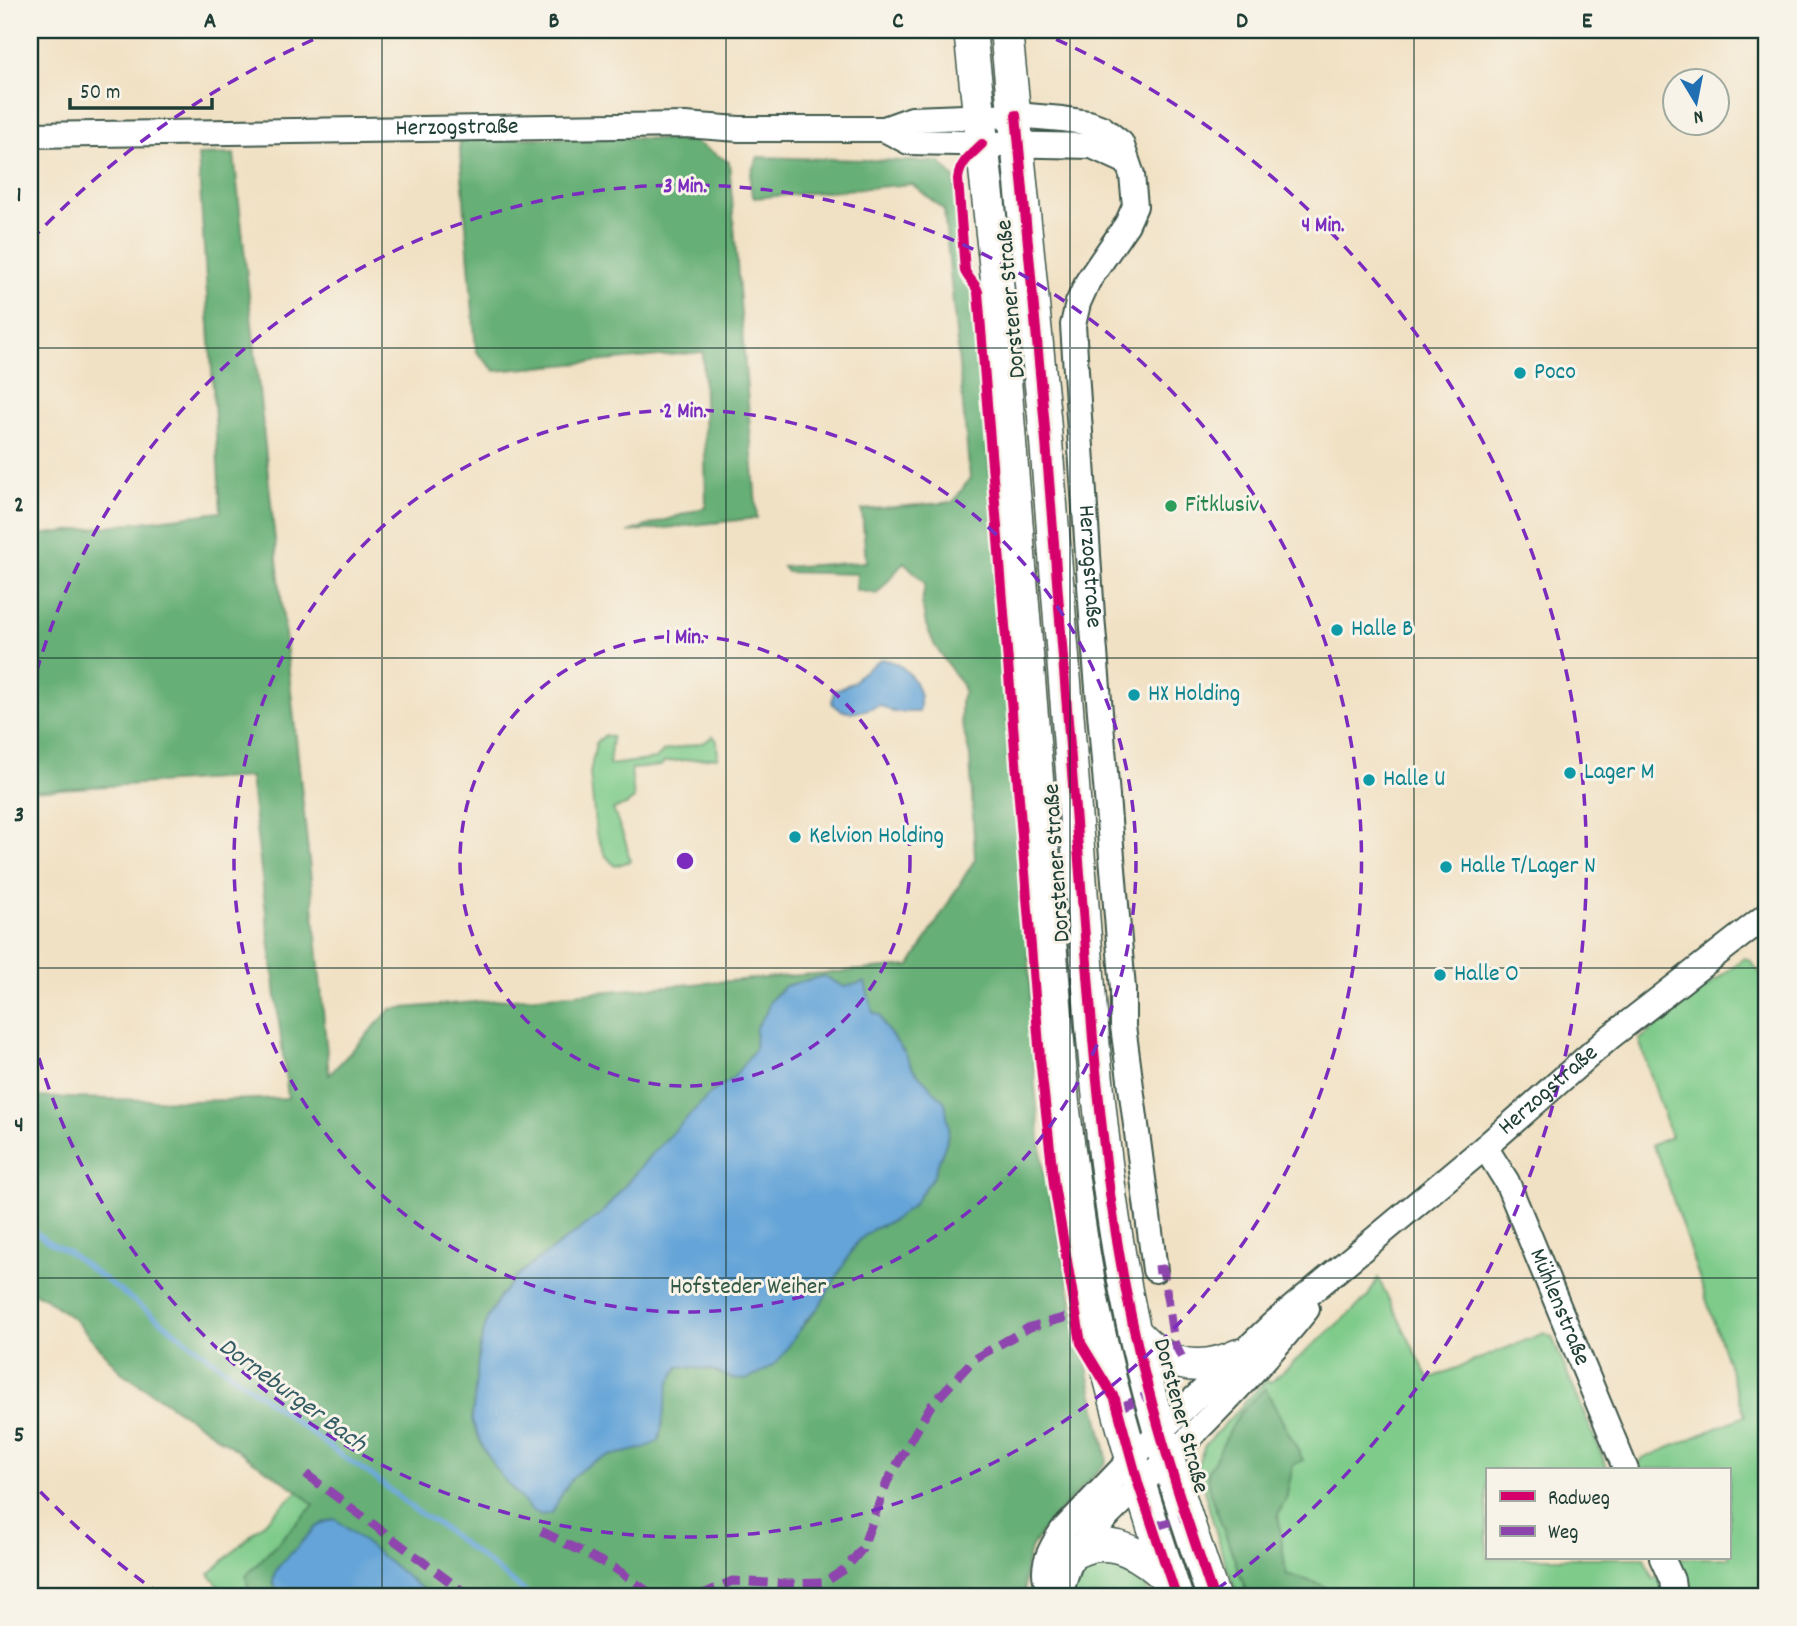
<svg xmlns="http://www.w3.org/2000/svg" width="1797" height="1626" font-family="Dekko,sans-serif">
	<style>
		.green { fill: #7ecb8a; stroke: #4e845f; stroke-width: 2 }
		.forest { fill: #66af76; stroke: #427655; stroke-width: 2; fill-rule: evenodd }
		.water { fill: #65a4d8; stroke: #427086; stroke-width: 2 }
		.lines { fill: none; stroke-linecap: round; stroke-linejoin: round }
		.stream { stroke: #65a4d8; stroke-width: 5 }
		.minor-casing { stroke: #3e564a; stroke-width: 28 }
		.major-casing { stroke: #3e564a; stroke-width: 35 }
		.minor { stroke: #fff; stroke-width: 24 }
		.major { stroke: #fff; stroke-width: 32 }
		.quiet { stroke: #8e44ad; stroke-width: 9; stroke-dasharray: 18 9; stroke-linecap: butt }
		.cycleway-casing { stroke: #f7f3e8; stroke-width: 15 }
		.cycleway { stroke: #d6006c; stroke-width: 10 }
		.grid { fill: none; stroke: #1f3d34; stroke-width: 2; stroke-opacity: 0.55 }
		.ring { fill: none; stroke: #7b2cbf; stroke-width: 3.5; stroke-dasharray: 12 9 }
		.culture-dot { fill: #0f9aa8; stroke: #f7f3e8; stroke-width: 2.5 }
		.leisure-dot { fill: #2e9e5b; stroke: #f7f3e8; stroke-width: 2.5 }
		.labels { text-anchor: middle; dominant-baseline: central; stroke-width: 6; stroke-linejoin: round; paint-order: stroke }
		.street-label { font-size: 24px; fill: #1f3d34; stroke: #f7f3e8 }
		.culture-label { font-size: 24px; fill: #0d838f; stroke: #f7f3e8; text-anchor: start }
		.leisure-label { font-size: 24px; fill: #27864d; stroke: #f7f3e8; text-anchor: start }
		.park-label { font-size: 24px; fill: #325945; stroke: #f7f3e8 }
		.water-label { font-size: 26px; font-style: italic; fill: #345c65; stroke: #f7f3e8 }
		.centre { fill: #7b2cbf; stroke: #f7f3e8; stroke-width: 3.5 }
		.ring-label { font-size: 21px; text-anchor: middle; font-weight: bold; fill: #7b2cbf; stroke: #f7f3e8; stroke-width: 6; stroke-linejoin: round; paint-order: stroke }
		.neatline { fill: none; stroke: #1f3d34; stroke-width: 2.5 }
		.grid-label { font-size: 23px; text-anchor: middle; font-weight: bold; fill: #1f3d34 }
	</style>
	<rect width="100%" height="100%" fill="#f7f3e8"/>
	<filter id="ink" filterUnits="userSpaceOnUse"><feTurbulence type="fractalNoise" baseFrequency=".0143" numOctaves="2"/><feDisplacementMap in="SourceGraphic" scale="14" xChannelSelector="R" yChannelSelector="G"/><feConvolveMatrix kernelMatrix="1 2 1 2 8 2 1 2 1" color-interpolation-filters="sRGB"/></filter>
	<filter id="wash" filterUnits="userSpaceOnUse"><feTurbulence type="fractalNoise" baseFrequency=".00686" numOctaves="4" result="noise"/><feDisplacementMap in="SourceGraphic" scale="28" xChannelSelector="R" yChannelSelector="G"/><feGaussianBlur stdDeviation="1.57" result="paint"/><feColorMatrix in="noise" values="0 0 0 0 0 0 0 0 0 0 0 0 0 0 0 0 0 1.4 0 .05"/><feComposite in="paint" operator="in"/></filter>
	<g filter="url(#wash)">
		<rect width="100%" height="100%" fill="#f1e1c4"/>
		<path class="green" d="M605,735L612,737L609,765L656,759L664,751L705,742L713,736L717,741L718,757L664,762L661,766L631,769L634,799L626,805L613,809L626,843L630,861L615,866L605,855L596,834L590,773L596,743Z
			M1744,958L1750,960L1767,982V1596H1684L1673,1558H1729V1470L1636,1469L1642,1459L1745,1416L1661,1163L1652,1145L1671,1137L1639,1040Z
			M1378,1278L1429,1379L1544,1333L1552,1337L1608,1470H1487V1558H1644L1653,1579L1661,1575L1665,1596H1338L1322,1585L1286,1574L1278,1514L1286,1499L1293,1465L1217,1458L1208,1472L1210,1493L1248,1596H1238L1223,1556L1197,1466L1205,1445L1265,1381L1271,1382L1367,1298Z
			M298,1491L314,1505L246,1576L250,1596H226L209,1574Z
			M1089,1559C1122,1563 1134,1564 1150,1596H1073L1074,1573Z"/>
		<path class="forest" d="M459,138H637L693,141L729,162L757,518L628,532L706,507L703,352L495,371L476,351Z
			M234,154L310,870L329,1075L391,1009L910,966L975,859L970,756L961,720V699L964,691L962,685L935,646L926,625L922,604L925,583L904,562L877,594L856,590L857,574L787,572L783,567L866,562L862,510L953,502L970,478L944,210L912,184L754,198C747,182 750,172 758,157L940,162L954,178L964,282L974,290L1025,881L1035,1086L1043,1169L1059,1233L1070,1291L1107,1458L1106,1463C1086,1485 1045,1522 1032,1547C1024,1563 1023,1579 1026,1596H250L246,1576L314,1505L298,1491L121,1372L76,1321L42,1296L30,1291V1097L191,1101L288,1098L250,777L30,791V536L221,512L198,155ZM824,976L844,987L873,1013L880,1015L884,1026L905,1053L913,1069L933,1090L949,1127L946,1143L933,1177L892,1221L873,1229L857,1242L819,1307L791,1341L722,1375L712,1370L679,1366L669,1383L665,1401L616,1454L598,1459L575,1472L563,1489L552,1513L501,1476L483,1448L472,1420L479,1351L487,1320L501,1295L520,1273L601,1214L649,1157L711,1093L733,1078L755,1049L756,1027L766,1013L770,1001L784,986Z
			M1265,1388L1303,1460L1293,1465L1286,1499L1278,1514L1286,1574L1322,1585L1338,1596H1248L1210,1493L1208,1472L1239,1414Z"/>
		<path class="water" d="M881,659C906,662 925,687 919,712H893L880,705C862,711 847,719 832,703L834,691L854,682L859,675Z
			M824,976L844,987L865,982L873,1013L880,1015L884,1026L905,1053L913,1069L945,1102L949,1127L946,1143L933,1177L912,1206L892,1221L873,1229L857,1242L819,1307L807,1319L779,1360L768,1369L746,1380L733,1379L712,1370L679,1366L669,1383L659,1441C645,1449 633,1451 618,1454C579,1462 568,1480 552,1513L541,1515L531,1510L501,1476L483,1448L472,1420L479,1351L487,1319L501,1295L520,1273L601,1214L649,1157L711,1093L733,1078L755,1049L756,1027L766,1013L770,1001L785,986Z
			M334,1519L338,1521L431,1596H282L273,1583L275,1572L279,1566L315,1528L323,1523Z"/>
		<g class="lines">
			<path class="stream" d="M30,1227L45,1240L68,1252L338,1453L374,1477L416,1511L439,1525L531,1596"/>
		</g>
	</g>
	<g filter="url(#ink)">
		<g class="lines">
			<g class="minor-casing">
				<g id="minor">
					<path d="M884,129L909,142L1092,146L1127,162"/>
					<path id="s1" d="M30,135L685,125L739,129H884L912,119L1016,115L1062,119L1089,123L1102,128L1121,143L1132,175L1135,206L1127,224L1088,281L1078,303L1073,325L1092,616L1123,989V1026L1155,1270"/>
					<path id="s2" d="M1485,1147L1507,1182L1626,1470"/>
					<path d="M1662,1558L1672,1580L1674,1596"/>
					<path id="s3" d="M1058,1596C1034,1577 1048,1552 1062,1531L1132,1458L1274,1323L1485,1147L1610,1037L1767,915"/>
					<path d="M1058,1596C1066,1582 1065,1568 1076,1553C1102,1517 1138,1488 1169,1458C1218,1410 1265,1362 1307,1309"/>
				</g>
			</g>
			<g class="major-casing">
				<path id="major" d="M970,30L997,280L1063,1103C1072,1172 1080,1241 1094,1309C1114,1407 1144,1502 1176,1596
					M1006,30L1044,416L1093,1039C1101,1125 1110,1211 1127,1296C1147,1399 1179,1498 1213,1596
					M1135,1332C1165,1366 1198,1374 1239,1355
					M1077,1551C1113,1534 1145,1556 1170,1581"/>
			</g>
			<use href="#minor" class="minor"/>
			<use href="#major" class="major"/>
			<path class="quiet" d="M1155,1270L1163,1269L1174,1342L1185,1364
				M1117,1409L1150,1394
				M306,1474L469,1596
				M1153,1527L1186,1517
				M541,1531L616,1569L654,1596
				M699,1596L732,1581L787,1584L824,1583L845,1569L862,1549L887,1482L930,1407L974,1359L1030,1327L1075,1315"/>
			<g class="cycleway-casing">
				<path id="cycleway" d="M1016,115L1044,416L1093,1039C1101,1125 1110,1211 1127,1296C1147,1399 1179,1498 1213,1596
					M982,144C971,155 960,162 958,179L965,271C969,280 976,284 978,292L1040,1058L1054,1185L1081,1343L1115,1399L1139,1486L1176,1596"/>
			</g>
			<use href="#cycleway" class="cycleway"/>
		</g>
	</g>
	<path class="grid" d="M382,30V1596M726,30V1596M1070,30V1596M1414,30V1596M30,348H1767M30,658H1767M30,968H1767M30,1278H1767"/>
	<g class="ring">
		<circle cx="685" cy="861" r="225"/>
		<circle cx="685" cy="861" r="451"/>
		<path d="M31 692A676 676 0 1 1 31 1030"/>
		<path d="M161 1595A902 902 0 0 1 31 1482M31 240A902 902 0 0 1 333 31M1037 31A902 902 0 0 1 1209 1595"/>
	</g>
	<g class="culture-dot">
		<circle cx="1520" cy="373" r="7"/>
		<circle cx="1337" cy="630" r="7"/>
		<circle cx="1134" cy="695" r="7"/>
		<circle cx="1570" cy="773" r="7"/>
		<circle cx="1369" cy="780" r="7"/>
		<circle cx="795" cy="837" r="7"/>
		<circle cx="1446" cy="867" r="7"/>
		<circle cx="1440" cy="975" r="7"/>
	</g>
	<circle class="leisure-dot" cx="1171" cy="506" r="7"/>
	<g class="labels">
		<g class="street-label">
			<text stroke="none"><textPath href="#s1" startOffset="427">Herzogstraße</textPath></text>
			<text transform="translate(1012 299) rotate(-95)">Dorstener Straße</text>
			<text stroke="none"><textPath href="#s1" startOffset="1542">Herzogstraße</textPath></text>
			<text transform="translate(1058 863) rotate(-94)">Dorstener Straße</text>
			<text stroke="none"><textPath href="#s3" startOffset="730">Herzogstraße</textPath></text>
			<text stroke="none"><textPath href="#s2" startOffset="177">Mühlenstraße</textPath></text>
			<text transform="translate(1180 1416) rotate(75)">Dorstener Straße</text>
		</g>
		<g class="culture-label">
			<text x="1534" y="373">Poco</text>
			<text x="1351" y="630">Halle B</text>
			<text x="1148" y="695">HX Holding</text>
			<text x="1584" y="773">Lager M</text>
			<text x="1383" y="780">Halle U</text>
			<text x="809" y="837">Kelvion Holding</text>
			<text x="1460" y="867">Halle T/Lager N</text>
			<text x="1454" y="975">Halle O</text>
		</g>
		<g class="leisure-label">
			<text x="1185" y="506">Fitklusiv</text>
		</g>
		<g class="park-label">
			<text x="748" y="1288">Hofsteder Weiher</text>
		</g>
		<g class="water-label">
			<text transform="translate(292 1396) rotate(36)">Dorneburger Bach</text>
		</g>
	</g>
	<circle cx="685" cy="861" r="10" class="centre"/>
	<g class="ring-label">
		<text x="685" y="192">3 Min.</text>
		<text x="1323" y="231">4 Min.</text>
		<text x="685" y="417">2 Min.</text>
		<text x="685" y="643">1 Min.</text>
	</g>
	<rect width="1797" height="1626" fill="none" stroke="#f7f3e8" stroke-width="77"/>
	<rect x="1486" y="1468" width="245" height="91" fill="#f7f3e8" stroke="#a1aaa0" stroke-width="2"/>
	<rect x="1500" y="1491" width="35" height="10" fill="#d6006c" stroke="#a1aaa0" stroke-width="2"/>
	<text x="1548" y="1504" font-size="21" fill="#1f3d34">Radweg</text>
	<rect x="1500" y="1526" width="35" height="10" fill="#8e44ad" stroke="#a1aaa0" stroke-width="2"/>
	<text x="1548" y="1538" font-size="21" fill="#1f3d34">Weg</text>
	<g transform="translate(1696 102) rotate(170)"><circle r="33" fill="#f7f3e8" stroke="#a1aaa0" stroke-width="2"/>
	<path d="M0-5L12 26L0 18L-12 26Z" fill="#1f6fb2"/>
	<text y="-10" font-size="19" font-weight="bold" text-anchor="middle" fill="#1f3d34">N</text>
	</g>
	<path d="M70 98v10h142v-10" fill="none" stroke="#1f3d34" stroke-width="3.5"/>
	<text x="80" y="98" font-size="21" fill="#1f3d34" stroke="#f7f3e8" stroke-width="5" paint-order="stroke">50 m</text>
	<rect x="38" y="38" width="1720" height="1550" class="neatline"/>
	<g class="grid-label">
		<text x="210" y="27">A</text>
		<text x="554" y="27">B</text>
		<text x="898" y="27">C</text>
		<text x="1242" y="27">D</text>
		<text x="1587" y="27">E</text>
		<text x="19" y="201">1</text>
		<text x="19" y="511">2</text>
		<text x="19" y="821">3</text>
		<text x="19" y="1131">4</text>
		<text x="19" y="1441">5</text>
	</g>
</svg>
